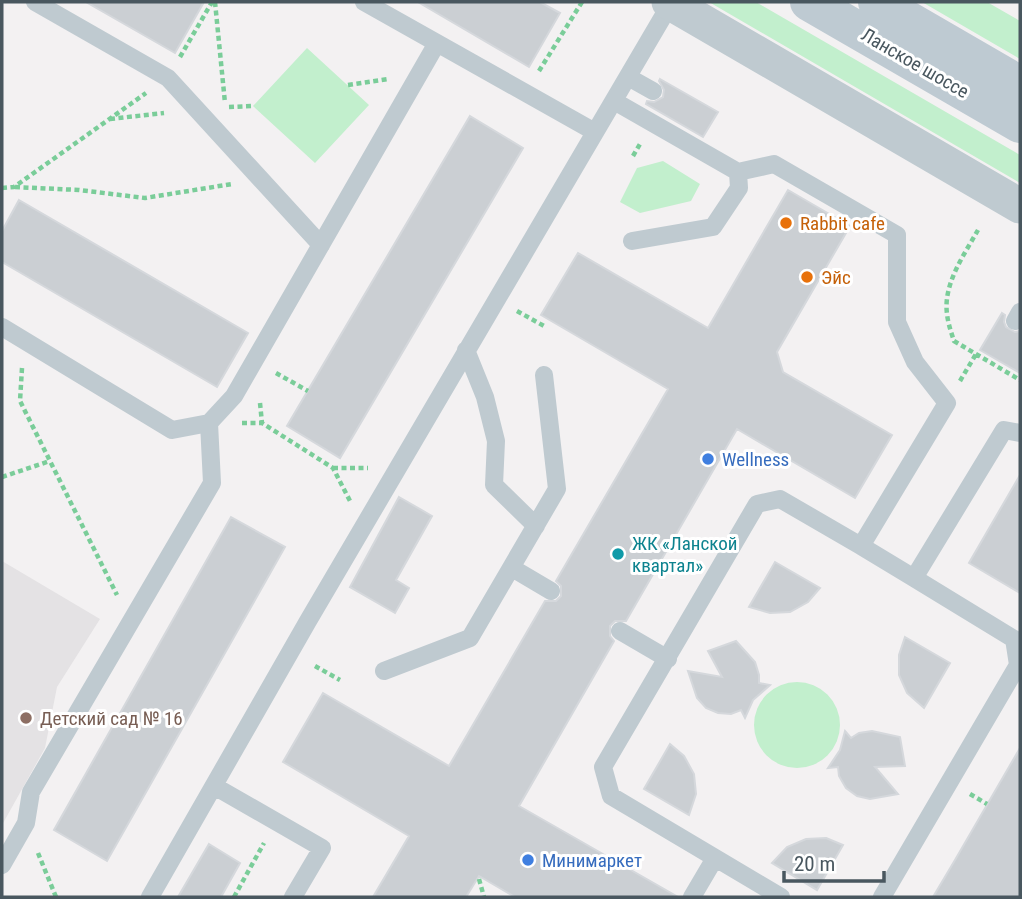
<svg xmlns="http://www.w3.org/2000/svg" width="1022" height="899" font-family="'Roboto Condensed',sans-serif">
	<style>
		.education { fill: #e4e2e4 }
		.green { fill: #c2efcd }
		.building { fill: #cbcfd3; stroke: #d5d8dc; stroke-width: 2 }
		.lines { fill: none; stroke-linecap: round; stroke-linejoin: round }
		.path { stroke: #7acd99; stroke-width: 4.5; stroke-dasharray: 5 3.5; stroke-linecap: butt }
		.service { stroke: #bfcad0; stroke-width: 18 }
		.minor { stroke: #bfcad0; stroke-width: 35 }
		.secondary { stroke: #becad2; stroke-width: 38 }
		.food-dot { fill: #e8710a; stroke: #fff; stroke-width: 2.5 }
		.shop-dot { fill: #3f7fe0; stroke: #fff; stroke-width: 2.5 }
		.culture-dot { fill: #0f9aa8; stroke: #fff; stroke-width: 2.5 }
		.education-dot { fill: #8d6e63; stroke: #fff; stroke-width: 2.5 }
		.labels { text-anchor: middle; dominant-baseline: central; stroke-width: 6; stroke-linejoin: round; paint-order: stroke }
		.street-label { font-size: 19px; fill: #49575f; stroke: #fff }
		.food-label { font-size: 19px; fill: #c56008; stroke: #fff; text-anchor: start }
		.shop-label { font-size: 19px; fill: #366cbe; stroke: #fff; text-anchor: start }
		.culture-label { font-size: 19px; fill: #0d838f; stroke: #fff; text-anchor: start }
		.education-label { font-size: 19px; fill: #785e54; stroke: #fff; text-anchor: start }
	</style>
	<rect width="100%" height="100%" fill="#f3f1f2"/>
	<path class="education" d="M2,561L100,619L57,687L45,748L2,825Z"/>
	<path class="green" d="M709,2H756L1020,155V183Z
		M922,2H987L1020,21V59Z
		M307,48L369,105L315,163L253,106Z
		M663,161L700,184L691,201L640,213L620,202L637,168Z
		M754 725a43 43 0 1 1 86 0a43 43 0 1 1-86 0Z"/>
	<path class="building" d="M86,2H204L175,53Z
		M418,2H540L560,13L529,67Z
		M660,79L718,112L703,137L646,104L647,101L654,102L663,97L664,90L659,81Z
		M470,116L523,148L340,458L287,426Z
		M788,190L850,226L777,352L783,372L892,435L855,498L737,429L626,621H615L610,626V636L614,641L519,806L678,897H515L479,876L466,897H373L409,836L283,762L323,693L449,766L545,601H556L561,596V586L556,581L668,389L541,315L578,253L708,328Z
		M19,200L248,333L217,387L2,262V231Z
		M1002,313L1005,315L1004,322L1006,327L1015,332L1020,331V373L980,350Z
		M1020,475V593L969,563Z
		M399,497L432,516L396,580L409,588L395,613L350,587Z
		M231,517L285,547L107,861L54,830Z
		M775,562L820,588L808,602L790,612L770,613L749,607Z
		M905,637L950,663L924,708L907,693L899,675V655Z
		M736,641L755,662L759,675V683L770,685L753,700L745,718L741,710L731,714L718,713L706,708L697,698L688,671L722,677L708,651Z
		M845,731L851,738L859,733L872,731L900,737L905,766L875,767L898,794L870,799L857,796L846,788L839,776L838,767L828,768L840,750Z
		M670,744L684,756L694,774L696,794L689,815L644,789Z
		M1020,748V897H933L955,860Z
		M826,838L843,845L817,890L772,863L787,847L806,839Z
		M209,844L240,863L221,897H178Z"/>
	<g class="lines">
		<path class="path" d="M215,2L225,103
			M180,57L212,2
			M539,71L582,2
			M348,85L388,79
			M229,107L253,106
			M110,119L164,113
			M633,156L640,144
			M15,187L79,190L145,198L232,184
			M2,188L14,187L146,93
			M978,230C964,255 943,284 947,314C948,323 951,332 954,341L1020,380
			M517,311L544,326
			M22,368L20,401L117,595
			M276,373L308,391
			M960,381L976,354
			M260,403L262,423
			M242,423H262L333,468L350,501
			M333,468H368
			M2,477L50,461
			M315,666L340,680
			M970,794L987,804
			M38,853L56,897
			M479,879L484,897
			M234,897L264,843"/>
		<path class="service" d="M35,2L168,78L321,245
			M364,2L595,132
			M628,77L653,91
			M614,101L738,172L774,164L897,235V322L915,362L947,403L861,546L780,499L757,504L603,767L611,796L781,897
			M632,241L713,227L739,188L738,172
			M1015,321L1020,312
			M2,327L172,430L209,423L234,396L437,43
			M466,350L485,397L496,441L494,485L536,526
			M861,546L914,578
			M512,568L551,591
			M620,631L668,659
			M384,671L470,638L557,489L544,375
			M214,786L322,848L293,897
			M2,865L26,823L31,792L212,483L209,423
			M150,897L308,621L671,3
			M692,897L715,858
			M882,897L1018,665L1014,639L914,578L1004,430L1020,433"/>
		<path class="minor" d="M669,2L1020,206"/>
		<path class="secondary" d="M809,2L1020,124
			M877,2L1020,85"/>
	</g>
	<g class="food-dot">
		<circle cx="786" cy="223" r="7"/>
		<circle cx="807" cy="277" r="7"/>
	</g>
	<g class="shop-dot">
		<circle cx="708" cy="459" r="7"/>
		<circle cx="528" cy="860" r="7"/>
	</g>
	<circle class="culture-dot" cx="618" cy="554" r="7"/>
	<circle class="education-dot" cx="26" cy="718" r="7"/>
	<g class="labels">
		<g class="street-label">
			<text transform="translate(915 63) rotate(30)">Ланское шоссе</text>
		</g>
		<g class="food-label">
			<text x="800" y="223">Rabbit cafe</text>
			<text x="821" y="277">Эйс</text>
		</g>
		<g class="shop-label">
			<text x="722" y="459">Wellness</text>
			<text x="542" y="860">Минимаркет</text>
		</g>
		<g class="culture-label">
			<text x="632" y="543">ЖК «Ланской<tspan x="632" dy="22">квартал»</tspan></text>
		</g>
		<g class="education-label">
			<text x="40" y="718">Детский сад № 16</text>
		</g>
	</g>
	<rect width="1022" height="899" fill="none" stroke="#49575f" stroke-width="7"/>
	<path d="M784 871v10h100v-10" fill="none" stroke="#49575f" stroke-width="3.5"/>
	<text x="794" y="871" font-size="21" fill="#49575f" stroke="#ffffff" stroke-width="5" paint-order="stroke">20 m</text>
</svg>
